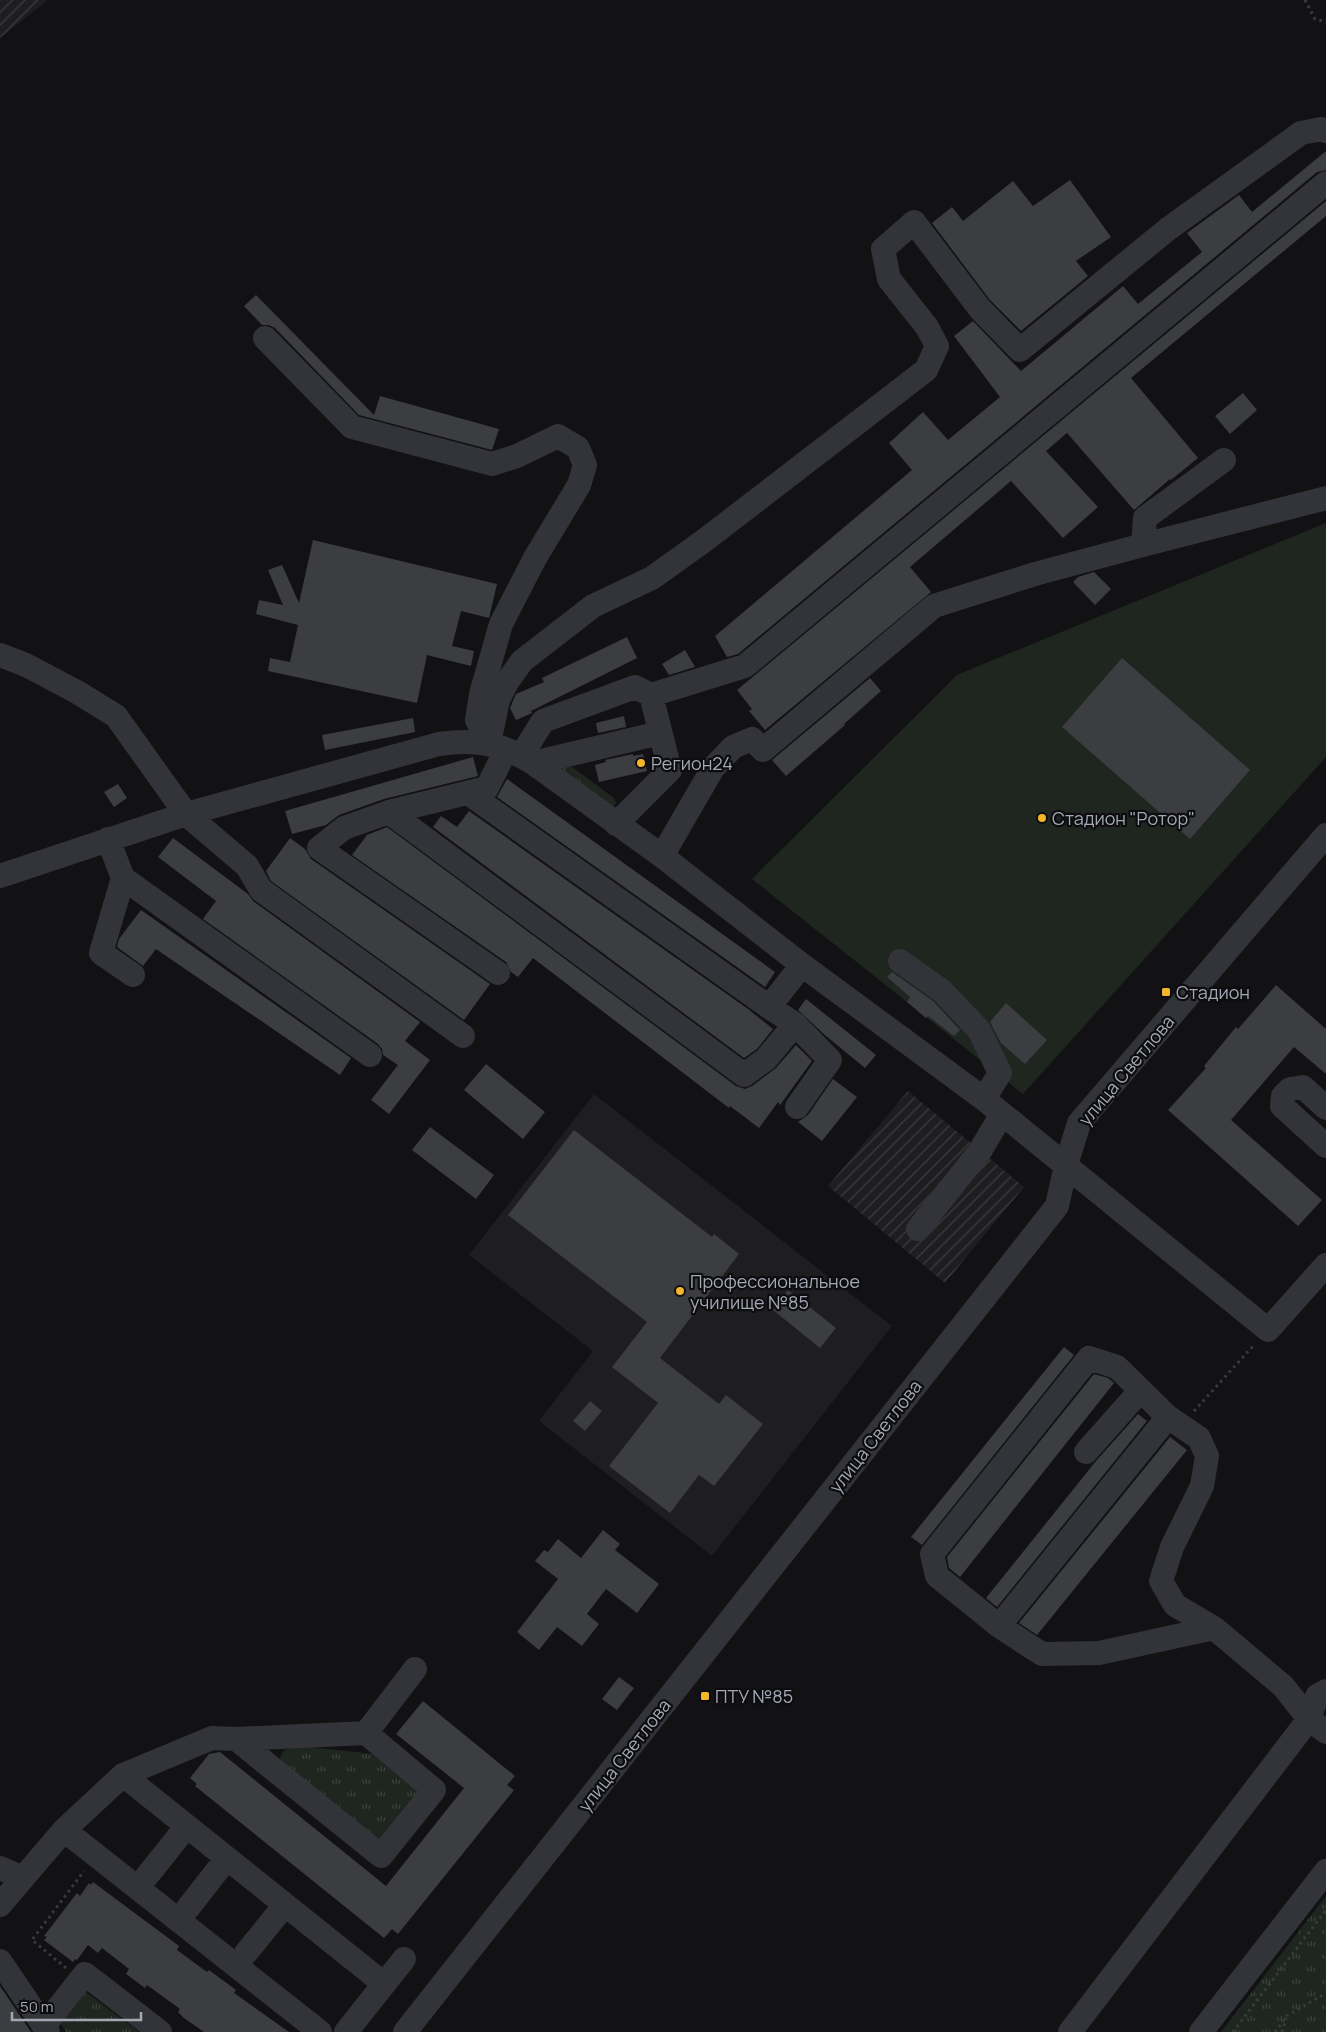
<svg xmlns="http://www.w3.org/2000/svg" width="1326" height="2032" font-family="Manrope,sans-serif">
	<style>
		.built { fill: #1e1e21 }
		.industrial { fill: url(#industrial-furrows) }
		.grass { fill: url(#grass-tufts) }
		.garden { fill: #1e261f }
		.building { fill: #3c3d41 }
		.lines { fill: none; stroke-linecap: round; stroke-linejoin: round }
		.path { stroke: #393b40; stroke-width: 3; stroke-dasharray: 2.5 4; stroke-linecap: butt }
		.minor { stroke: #333439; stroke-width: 24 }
		.poi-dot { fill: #f3b52a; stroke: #0d0d0f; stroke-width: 2 }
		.labels { text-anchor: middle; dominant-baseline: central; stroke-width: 4.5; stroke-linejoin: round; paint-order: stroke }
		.poi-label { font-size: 18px; fill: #a3a8b4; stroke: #0d0d0f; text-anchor: start }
		.street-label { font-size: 18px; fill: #a3a8b4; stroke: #0d0d0f }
	</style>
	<defs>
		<pattern id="industrial-furrows" width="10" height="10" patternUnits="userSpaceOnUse" patternTransform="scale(1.25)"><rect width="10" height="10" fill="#1e1e21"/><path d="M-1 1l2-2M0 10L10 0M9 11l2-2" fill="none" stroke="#3c3c3f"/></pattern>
		<pattern id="grass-tufts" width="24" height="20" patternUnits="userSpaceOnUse" patternTransform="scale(1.25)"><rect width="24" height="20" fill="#1e261f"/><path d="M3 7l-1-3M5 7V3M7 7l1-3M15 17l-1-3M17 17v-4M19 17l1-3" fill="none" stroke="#3c433d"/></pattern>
	</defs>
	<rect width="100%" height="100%" fill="#121214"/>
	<path class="built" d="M594,1094L892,1326L712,1556L539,1421L593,1351L469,1255Z"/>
	<path class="industrial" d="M0,0H48L0,38Z
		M908,1091L1024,1187L945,1283L828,1186Z"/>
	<path class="grass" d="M565,766L572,767L614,798L616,803L614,806H610L560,770Z
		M299,1746L383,1755L423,1792L380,1844L281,1767L280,1758L284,1750Z
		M1326,1896V2032H1221Z
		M86,1992L139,2032H66L61,2024Z"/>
	<path class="garden" d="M1326,523V757L1023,1094L752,879L957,675Z"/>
	<path class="building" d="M1326,151V170L1317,172L738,654L727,657L715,636L912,470L889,443L923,412L948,440L1000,397L954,336L973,321L1021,371L1123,286L1138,304L1202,252L1187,233L1239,195L1252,212Z
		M1070,180L1111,237L1076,261L1088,276L1021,331L990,300L932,223L952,207L963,221L1013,181L1033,206Z
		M1326,201V216L1131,378L1198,458L1171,480L1170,479L1134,510L1067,433L1046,451L1098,507L1063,538L1011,481L910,567L931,592L765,730L749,711L752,709L737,690Z
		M256,295L374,415L380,396L499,429L492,450L359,415L275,328L269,325H262L244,306Z
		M1243,393L1257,410L1230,434L1215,416Z
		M313,540L497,584L489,618L461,611L452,646L474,651L471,666L427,655L417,703L268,671L270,658L290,662L298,625L256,614L259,600L283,605L268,570L282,565L299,603Z
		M1094,572L1111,589L1095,605L1073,582L1078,577Z
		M627,637L637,658L531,711L532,713L516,720L510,708L516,694L544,682L542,678Z
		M685,650L695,667L669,675L662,664Z
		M1122,658L1250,770L1190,839L1062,727Z
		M870,678L881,691L844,724L845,725L786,776L772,760Z
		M624,716L626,727L598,733L596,723Z
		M413,718L415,732L325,750L322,735Z
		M633,754V756L643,754L647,771L599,782L595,765L606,762L605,760Z
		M473,757L478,776L384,799L339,815L326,825L292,834L285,811Z
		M507,779L775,972L765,987L497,797Z
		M118,784L127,798L114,807L104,792Z
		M469,811L748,1009L773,1029L757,1049L744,1058L433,827L441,816L457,827Z
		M387,827L736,1086L745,1089L752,1086L776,1068L796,1045L812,1061L780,1105L778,1102L759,1128L730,1106L729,1108L533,958L518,977L511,972L506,962L352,855L367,835Z
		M173,838L248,894L253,901L420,1022L405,1041L430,1060L389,1114L371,1100L398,1065L383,1055L382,1049L378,1044L203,919L216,901L158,857Z
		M290,838L305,849L311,859L490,984L464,1020L271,881L266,871Z
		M141,910L351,1058L340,1075L156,949L143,966L117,947L119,939Z
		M892,972L933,1001L960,1030L954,1036L928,1016L926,1018L907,1002L910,997L887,977Z
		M1276,985L1326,1029V1074L1294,1047L1231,1120L1322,1200L1298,1226L1168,1110L1206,1068L1204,1066L1236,1027L1238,1029Z
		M806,999L876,1055L865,1068L826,1036L798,1010Z
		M1006,1003L1047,1040L1025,1064L1001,1043L990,1022Z
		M486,1064L545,1112L523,1139L464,1090Z
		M833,1079L857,1097L822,1141L798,1122L808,1115Z
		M430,1127L494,1175L476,1199L412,1150Z
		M574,1130L712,1237L714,1234L739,1254L660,1358L719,1404L726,1395L763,1424L714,1486L699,1475L670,1513L609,1466L658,1403L612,1367L647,1322L508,1215Z
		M788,1290L836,1328L820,1348L773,1310Z
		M1064,1347L1074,1355L922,1545L911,1537Z
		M1094,1374L1108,1378L1114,1383L960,1577L949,1568L947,1557Z
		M590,1401L602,1411L585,1431L573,1421Z
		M1138,1414L1147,1421L997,1607L986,1598L1096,1461Z
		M1170,1437L1187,1450L1037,1635L1019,1623Z
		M603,1530L620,1544L615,1550L659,1584L637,1613L606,1589L587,1614L599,1624L582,1646L557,1627L539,1650L517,1632L558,1579L535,1561L544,1550L548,1552L558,1539L581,1558Z
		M619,1677L634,1688L617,1710L602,1699Z
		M423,1701L515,1776L507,1785L514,1790L398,1934L392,1929L384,1938L195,1786L197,1784L190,1778L209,1754L220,1752L386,1886L464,1788L396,1734Z
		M93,1882L179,1946L177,1950L207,1972L209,1970L236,1990L234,1993L289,2032H204L184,2018L178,2012L180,2009L147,1985L145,1988L126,1974L129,1969L102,1948L98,1953L88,1945L77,1960L75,1959L73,1962L44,1940L47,1937L44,1936L77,1893L80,1896L89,1883L91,1885Z
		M0,1986L31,2032H0Z"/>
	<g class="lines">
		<path class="path" d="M1305,0L1315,19L1326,22
			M1194,1411L1255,1344
			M66,1968L32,1940L84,1871
			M1233,2032L1326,1910
			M1275,2032L1287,2016L1326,1993
			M1282,2032L1286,2018"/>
		<path class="minor" d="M265,338L352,427L492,464L517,456L558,436L578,448L585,465L579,485L535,558L501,624L481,694L477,720L488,741
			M1143,545L1326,498
			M0,655L26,665L77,692L116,716L186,814L247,866L261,890L463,1036
			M489,743L498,700L507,682L522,661L593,606L652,578L705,540L926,370L937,346L927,327L889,279L883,249L914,222L980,309L1020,350L1168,229L1301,133L1321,129L1326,131
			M506,750L487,788L389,812L744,1075L766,1059L795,1024
			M521,756L543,721L635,687L651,695L745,666L1326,183
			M533,763L660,733
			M468,793L769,1007
			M389,812L344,828L319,848L498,973
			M616,824L670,770L651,695
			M108,839L123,878L370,1055
			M662,856L713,768L733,747L752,739L763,750L934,606L1035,574L1143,545L1145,518L1224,460
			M0,876L186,814L439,744C476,739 501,743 533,763L662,856L802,965L984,1099L1268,1330L1326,1265
			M123,878L101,953L133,975
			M900,961L942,991L979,1030L1000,1073L984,1099
			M797,1107L830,1060L795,1024L769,1007L802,965
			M1326,1108L1303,1087L1290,1089L1283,1096L1282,1106L1326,1146
			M918,1229L980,1151L1002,1114
			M1086,1452L1140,1391
			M999,1626L1168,1417
			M1214,1628L1175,1605L1161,1581L1172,1547L1202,1486L1207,1456L1199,1438L1168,1417L1117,1367L1089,1358L932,1554L937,1576L999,1626L1042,1654L1099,1653L1214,1628L1283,1686L1309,1719L1326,1732
			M236,1739L381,1856L434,1790L366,1733
			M123,1775L383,1983
			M64,1830L123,1775L212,1738L236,1739L366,1733L415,1669
			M0,1868L23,1878
			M147,1876L187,1826
			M0,1905L64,1830L320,2032
			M188,1908L227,1858
			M246,1953L285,1905
			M0,1961L48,2032
			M44,2026L85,1974L160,2032
			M346,2032L404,1959
			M405,2032L1057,1206L1066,1165L1079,1123L1326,835
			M1070,2032L1309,1719L1317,1696L1326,1691
			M1201,2032L1326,1871"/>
	</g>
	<g class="poi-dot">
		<circle cx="641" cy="763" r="5"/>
		<circle cx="1042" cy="818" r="5"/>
		<rect x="1161" y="987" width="10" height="10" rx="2.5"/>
		<circle cx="680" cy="1291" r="5"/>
		<rect x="700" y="1691" width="10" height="10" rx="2.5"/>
	</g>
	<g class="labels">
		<g class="poi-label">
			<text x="651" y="763">Регион24</text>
			<text x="1052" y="818">Стадион "Ротор"</text>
			<text x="1176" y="992">Стадион</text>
			<text x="690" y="1281">Профессиональное<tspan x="690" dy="21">училище №85</tspan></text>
			<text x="715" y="1696">ПТУ №85</text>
		</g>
		<g class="street-label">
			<text transform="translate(1126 1070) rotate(-50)">улица Светлова</text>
			<text transform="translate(875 1436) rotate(-52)">улица Светлова</text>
			<text transform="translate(624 1755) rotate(-52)">улица Светлова</text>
		</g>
	</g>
	<path d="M12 2012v8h129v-8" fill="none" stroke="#a3a8b4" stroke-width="2.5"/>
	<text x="20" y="2012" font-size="15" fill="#a3a8b4" stroke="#0d0d0f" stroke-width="4" paint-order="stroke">50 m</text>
</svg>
